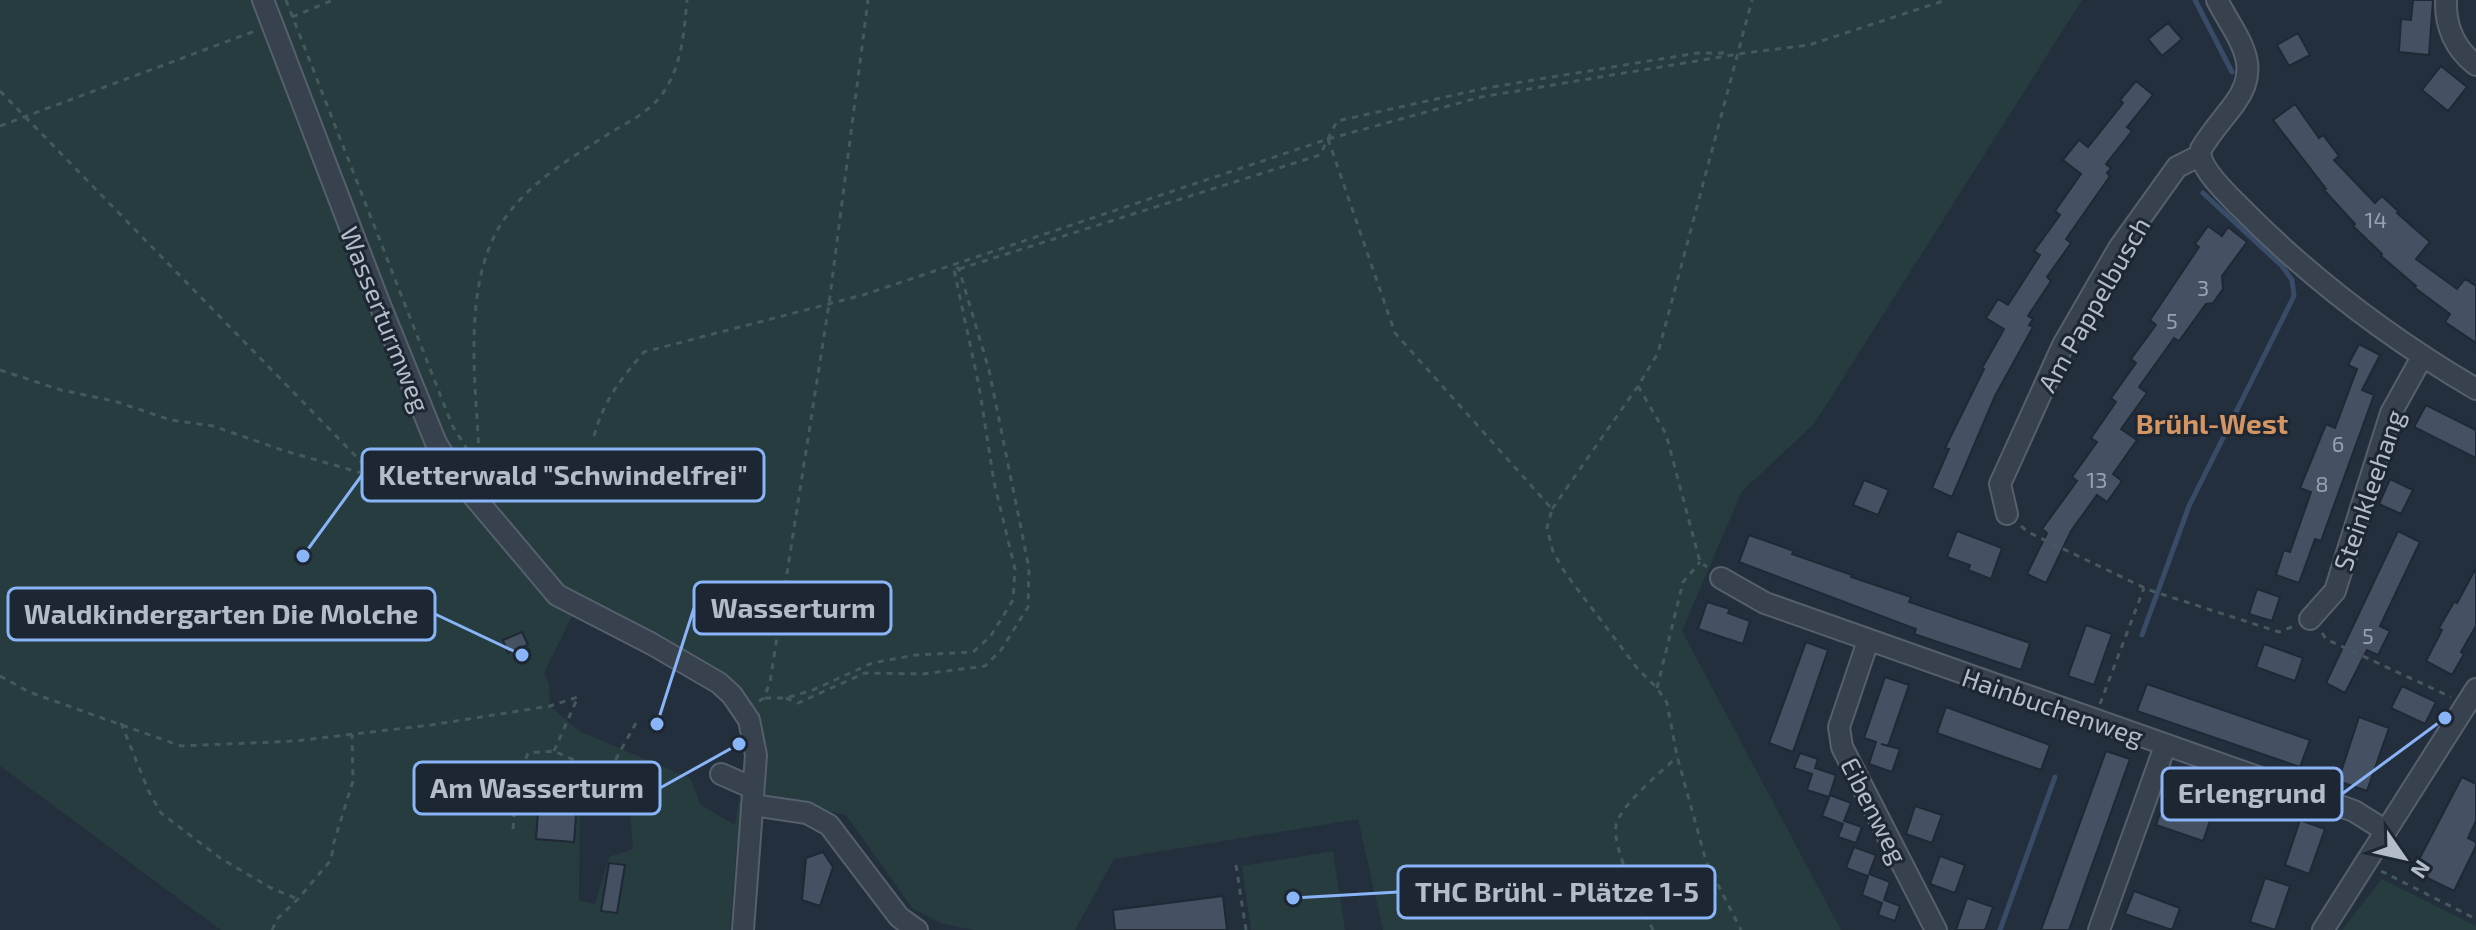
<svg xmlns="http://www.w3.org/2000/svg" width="2476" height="930" font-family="'Exo 2',sans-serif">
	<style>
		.green { fill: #263c3f; fill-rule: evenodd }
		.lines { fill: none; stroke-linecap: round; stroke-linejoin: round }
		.stream { stroke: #394c67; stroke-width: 5 }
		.building { fill: #455162; stroke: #1f2835; stroke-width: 2 }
		.minor-casing { stroke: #565f6c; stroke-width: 24 }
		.path { stroke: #44595c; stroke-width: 3; stroke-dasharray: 6 6; stroke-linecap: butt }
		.minor { stroke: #38414e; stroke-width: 20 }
		.labels { text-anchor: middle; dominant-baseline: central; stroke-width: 6; stroke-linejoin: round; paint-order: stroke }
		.number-label { font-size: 22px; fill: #98a1af }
		.street-label { font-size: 26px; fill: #b4bcc9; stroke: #1d2633 }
		.neighbourhood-label { font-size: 28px; font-weight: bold; fill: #d59563; stroke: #1d2633 }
		.leader { fill: none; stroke: #8ab4f8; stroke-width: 3 }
		.callout-dot { fill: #8ab4f8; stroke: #1d2633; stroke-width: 3 }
		.callout { fill: #1d2633; stroke: #8ab4f8; stroke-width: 3 }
		.callout-label { font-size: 28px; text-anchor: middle; font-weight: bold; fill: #b4bcc9 }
	</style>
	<rect width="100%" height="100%" fill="#242f3e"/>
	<path class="green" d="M0,0H2082L1814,424L1742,491L1682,631L1841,930H1383L1358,819L1114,859L1075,930H975L943,924L912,908L846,815L770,798L755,833L737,843L730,930H221L0,766ZM575,610L729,700L748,744L735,825L701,805L690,778L579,731L550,706L549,683L544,673ZM627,779L633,849L609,857L595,904L579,900L580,780Z
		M1333,851L1345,930H1251L1242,866Z
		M2382,879L2476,926V930H2342Z"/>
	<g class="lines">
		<path class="stream" d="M2195,0L2232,72
			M2142,635L2189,506L2294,296L2292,280L2282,266L2203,193
			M2000,930L2055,777"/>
	</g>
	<path class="building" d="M2413,0H2433L2429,55L2399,52L2401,19L2411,20Z
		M2168,23L2182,39L2162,56L2148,39Z
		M2298,33L2310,55L2289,66L2277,45Z
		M2441,66L2467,87L2448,111L2422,90Z
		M2136,81L2153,95L2127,127L2132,131L2106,164L2111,168L2107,173L2110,176L2066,239L2071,243L2047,277L2051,281L2028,316L2033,319L2029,325L2033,327L1995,396L1952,497L1932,488L1949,449L1945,448L1984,369L1982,368L2004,329L1986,318L1998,299L2008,305L2040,255L2034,251L2060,215L2055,211L2081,174L2063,160L2079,140L2088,147L2123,103L2120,100Z
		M2295,104L2319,138L2323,135L2339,156L2334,160L2375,203L2382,196L2399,212L2397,213L2430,242L2416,259L2457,289L2465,279L2476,286V343L2445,322L2450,314L2415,288L2416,286L2381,256L2382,254L2353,226L2355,224L2324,190L2326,189L2273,120Z
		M2208,226L2222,236L2228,227L2247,242L2222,276L2223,289L2213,303L2206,304L2179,341L2174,338L2139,387L2147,393L2121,429L2137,440L2113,474L2122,481L2107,502L2097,495L2071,531L2046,583L2027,574L2047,533L2042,529L2077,481L2072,477L2097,442L2091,438L2116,402L2111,398L2136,363L2131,359L2156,325L2150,320L2199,247L2195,244Z
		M2359,344L2380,355L2362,390L2374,395L2321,541L2315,539L2299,583L2276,575L2284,550L2290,552L2311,492L2300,488L2326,424L2335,428L2357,369L2348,365Z
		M2426,405L2476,430V458L2414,427Z
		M2390,479L2413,490L2401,514L2379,504Z
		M1864,480L1889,490L1878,515L1853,505Z
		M1957,531L2002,548L1991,579L1968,570L1970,565L1947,557Z
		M2398,531L2420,542L2380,626L2390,631L2378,655L2367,650L2345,693L2326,683Z
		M1749,535L1794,551L1792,554L1852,575L1851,577L1911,597L1909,602L2030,643L2021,670L1914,634L1916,629L1739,562Z
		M2476,568V626L2461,652L2464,654L2452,675L2426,661L2442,630L2439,628L2454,602L2457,603Z
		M2257,589L2280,597L2272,621L2249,614Z
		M1707,602L1730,609L1728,613L1750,621L1743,644L1698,629Z
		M2086,625L2112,634L2094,685L2068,676Z
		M522,632L528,645L508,653L503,640Z
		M1806,642L1828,650L1793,752L1769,743Z
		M2264,644L2303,658L2295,681L2256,667Z
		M1885,677L1909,685L1888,746L1881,744L1900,749L1892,772L1869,764L1876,742L1864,738Z
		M2147,684L2310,740L2300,767L2137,711Z
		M2402,686L2436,702L2425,724L2391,708Z
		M1946,707L2050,745L2041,770L1937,733Z
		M2359,717L2389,728L2367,791L2338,781Z
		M2106,751L2130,759L2069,930H2041Z
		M1800,753L1818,759L1815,768L1836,775L1829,797L1807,790L1812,774L1794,768Z
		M2462,777L2476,784V821L2468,838L2476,842V846L2454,891L2413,871Z
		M1830,795L1851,803L1844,821L1862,827L1856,843L1838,837L1843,824L1822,816Z
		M539,799L577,802L574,842L536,839Z
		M2164,802L2211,818L2203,841L2156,825Z
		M1915,806L1942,815L1932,843L1906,834Z
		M2300,820L2325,829L2309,874L2285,865Z
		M1854,847L1876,855L1869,874L1890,882L1884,900L1900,906L1895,921L1878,915L1882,903L1862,895L1868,876L1846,868Z
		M823,852L833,867L820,906L802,900L806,858Z
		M1940,856L1965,865L1955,893L1930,884Z
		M609,863L625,865L617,913L601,911Z
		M2265,878L2290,886L2275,930L2250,922Z
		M2134,891L2180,908L2172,930L2125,914Z
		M1223,896L1227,930H1115L1113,910Z
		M1967,898L1993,907L1985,930H1956Z"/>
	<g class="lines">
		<g class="minor-casing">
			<path id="minor" d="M263,0L378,300L436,443L454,473L557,595L652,644L719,683L732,695L749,720L756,755L743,930
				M2217,0C2236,37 2264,64 2235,103C2224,118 2211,132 2201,149C2197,166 2228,195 2240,207C2311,279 2389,338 2476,389
				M2446,0C2445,26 2455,49 2476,65
				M2007,514L2000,484L2063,345L2119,248L2177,167L2199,156
				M1721,578L1765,603L2354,811L2386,831
				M2310,619L2335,591L2391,413L2422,357
				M1868,641L1839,727L1842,747L1936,930
				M721,774L753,788
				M752,805L807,813L829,825L899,917L917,930
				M2099,930L2165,746
				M2323,930L2476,689"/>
		</g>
		<path class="path" d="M286,0L452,425L475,462L504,500
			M292,17L333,0
			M0,91L376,477L433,474
			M0,126L255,31
			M1328,139L1395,333L1552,509L1547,528L1553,552L1566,574L1637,668L1657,688L1667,703L1677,756L1706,861L1741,930
			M959,269L1320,155L1337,121L1486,88L1697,53H1730
			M0,370L61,390L114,401L171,420L213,426L282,450L372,476
			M1638,386L1666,434L1700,562L1707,567
			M594,436C604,400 620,380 644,352L863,295L1328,139L1481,97L1738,54L1809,45L1946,0
			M471,464L479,454C476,383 461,284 503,221C529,182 571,158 610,133C628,122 651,111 663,93C682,65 684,33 687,0
			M1552,509L1638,386L1658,353L1752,0
			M2021,526L2028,532L2149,590L2279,632L2294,626
			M2322,633L2326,639L2451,697
			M0,676L29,692L181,746L295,741L431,725L550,706L578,697
			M1657,688L1683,582L1700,562
			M765,698H786L813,690L872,663L916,655L973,652L990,637L1013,600L1015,569L994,482L979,386L953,265
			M786,698L798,703L865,673L923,674L985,666L1001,650L1028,607L1029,568L989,370L959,269L953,265
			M759,701L764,698L770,682L829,304L868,0
			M2100,704L2144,588
			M121,723L149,792L161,813L220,858L271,888L298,899
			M554,751L578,697
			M605,792L607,775
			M513,829L516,786L528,753L554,751L607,775L636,723
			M1236,865L1246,930
			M2381,871L2476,919
			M272,930L278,918L298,899L331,860L334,842L353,781L352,734
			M1653,930C1642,907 1612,850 1616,826C1619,806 1662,771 1677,757"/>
		<use href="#minor" class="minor"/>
	</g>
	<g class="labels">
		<g class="number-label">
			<text x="2376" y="219">14</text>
			<text x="2203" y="287">3</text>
			<text x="2172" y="320">5</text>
			<text x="2338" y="443">6</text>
			<text x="2097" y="479">13</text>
			<text x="2322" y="483">8</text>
			<text x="2368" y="635">5</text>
		</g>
		<g class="street-label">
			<text transform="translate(2093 304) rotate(-60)">Am Pappelbusch</text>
			<text transform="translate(386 319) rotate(68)">Wasserturmweg</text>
			<text transform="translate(2368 490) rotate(-71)">Steinkleehang</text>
			<text transform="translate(2053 706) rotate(19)">Hainbuchenweg</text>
			<text transform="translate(1875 810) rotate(63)">Eibenweg</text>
		</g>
		<g class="neighbourhood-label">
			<text x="2212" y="423">Brühl-West</text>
		</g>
	</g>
	<path class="leader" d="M303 556L362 475M657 724L694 608M522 655L435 614M739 744L660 788M2445 718L2342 794M1293 898L1398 892"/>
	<g class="callout-dot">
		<circle cx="303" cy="556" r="8"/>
		<circle cx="657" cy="724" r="8"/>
		<circle cx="522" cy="655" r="8"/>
		<circle cx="739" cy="744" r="8"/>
		<circle cx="2445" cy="718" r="8"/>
		<circle cx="1293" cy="898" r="8"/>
	</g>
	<g class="callout">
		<rect x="362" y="449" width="402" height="52" rx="8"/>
		<rect x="694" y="582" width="197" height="52" rx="8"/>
		<rect x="8" y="588" width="427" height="52" rx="8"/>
		<rect x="414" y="762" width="246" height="52" rx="8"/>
		<rect x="2162" y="768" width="180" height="52" rx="8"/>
		<rect x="1398" y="866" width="317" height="52" rx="8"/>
	</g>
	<g class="callout-label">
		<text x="563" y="485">Kletterwald "Schwindelfrei"</text>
		<text x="793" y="618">Wasserturm</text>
		<text x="221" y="624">Waldkindergarten Die Molche</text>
		<text x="537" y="798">Am Wasserturm</text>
		<text x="2252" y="803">Erlengrund</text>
		<text x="1557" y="902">THC Brühl - Plätze 1-5</text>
	</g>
	<g transform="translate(2404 858) rotate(124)" stroke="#1d2633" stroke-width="6" paint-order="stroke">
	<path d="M0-6L14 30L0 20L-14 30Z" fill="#b4bcc9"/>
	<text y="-12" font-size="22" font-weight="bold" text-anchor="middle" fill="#b4bcc9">N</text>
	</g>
</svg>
